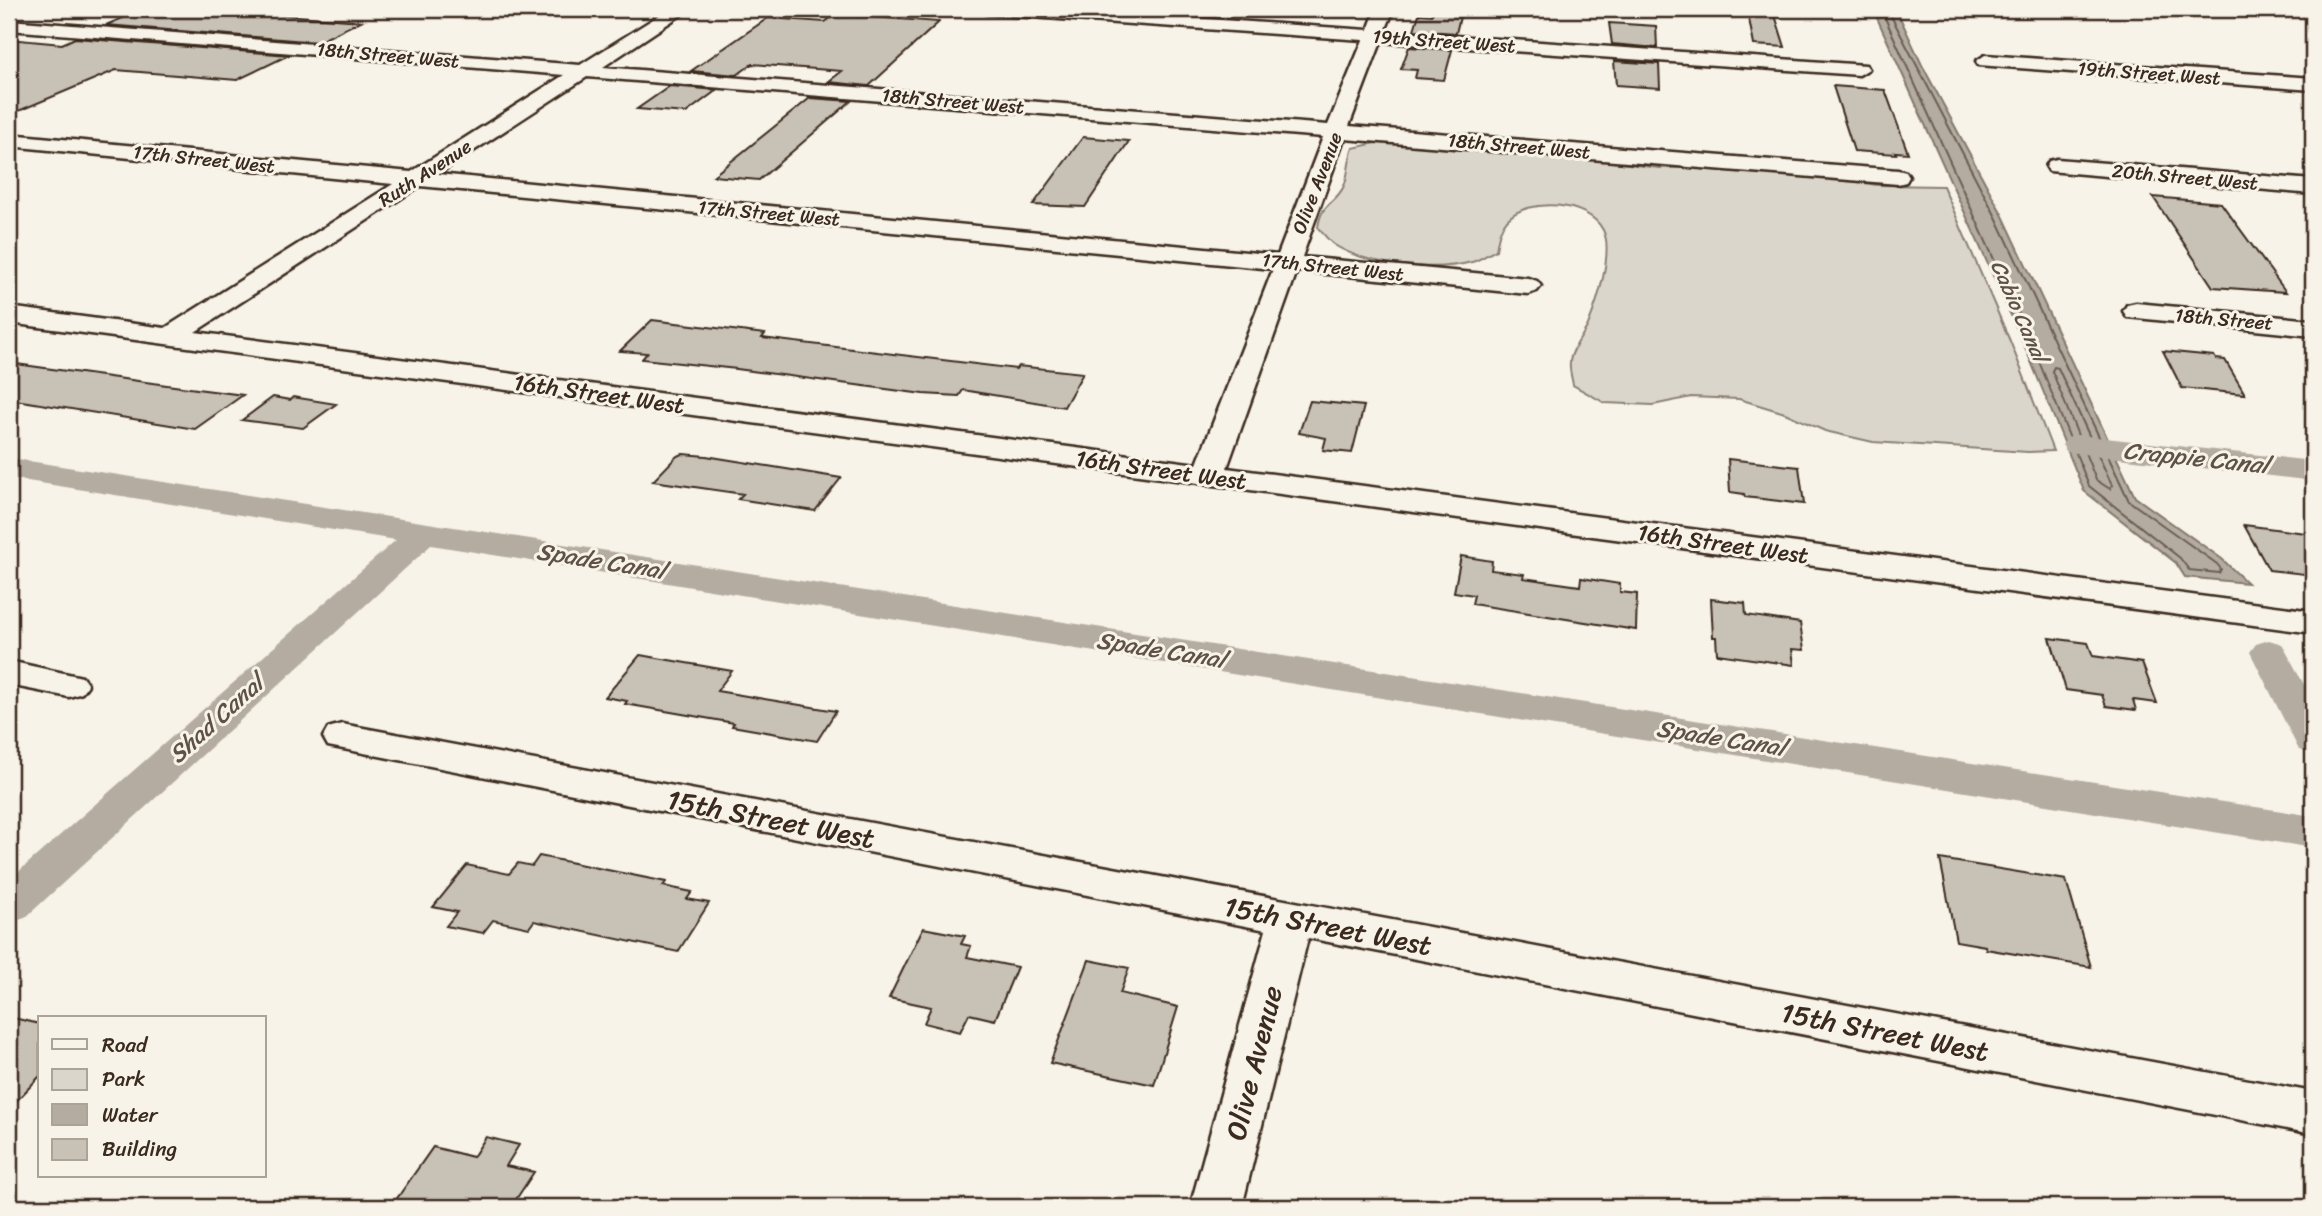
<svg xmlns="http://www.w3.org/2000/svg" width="2322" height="1216" font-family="Sriracha,sans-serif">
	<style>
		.green { fill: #dbd6cb; stroke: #8b8074; stroke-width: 2 }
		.water { fill: #b4aca0; stroke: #84786c; stroke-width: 2 }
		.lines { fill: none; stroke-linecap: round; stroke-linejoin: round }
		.shore { stroke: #6b5e52; stroke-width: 2 }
		.canal { fill: #b4aca0; fill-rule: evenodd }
		.building { fill: #c8c1b6; stroke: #3b2a1e; stroke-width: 2 }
		.minor-casing { stroke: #3b2a1e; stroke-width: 5 }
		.minor { fill: #f7f3e8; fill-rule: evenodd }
		.labels { text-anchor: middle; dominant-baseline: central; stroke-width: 6; stroke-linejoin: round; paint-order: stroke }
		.far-street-label { font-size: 19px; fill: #3b2a1e; stroke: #f7f3e8 }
		.far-water-label { font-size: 21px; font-style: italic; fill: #5f5145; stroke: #f7f3e8 }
		.street-label { font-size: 23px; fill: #3b2a1e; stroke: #f7f3e8 }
		.water-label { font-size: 24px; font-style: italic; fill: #5f5145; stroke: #f7f3e8 }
		.near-street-label { font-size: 28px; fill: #3b2a1e; stroke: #f7f3e8 }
	</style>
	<rect width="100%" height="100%" fill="#f7f3e8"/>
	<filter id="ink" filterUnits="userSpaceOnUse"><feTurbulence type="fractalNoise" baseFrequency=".0143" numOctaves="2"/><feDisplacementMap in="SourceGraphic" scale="14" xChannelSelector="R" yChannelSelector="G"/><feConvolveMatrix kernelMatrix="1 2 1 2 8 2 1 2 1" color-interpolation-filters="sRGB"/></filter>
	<g filter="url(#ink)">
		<path class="green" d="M1380,142L1551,154L1659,168L1728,167L1801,173L1877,185L1943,186L2010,341L2053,451L2028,452L1873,442L1825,431L1785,413L1739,399L1691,397L1653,405L1605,403L1573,385C1572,378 1569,370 1570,363C1570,351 1583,336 1588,325C1597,303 1614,252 1603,230C1588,201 1528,197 1507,220C1499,229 1498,239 1496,250C1488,254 1480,260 1472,262C1434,272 1366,266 1333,244C1328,240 1323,233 1318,228C1321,202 1334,206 1344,186C1349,174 1348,160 1353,148Z"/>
		<path class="water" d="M1873,9H1896L1922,65L2003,216L2135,497L2222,559L2247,583L2185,577L2176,563L2084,491L2023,342Z"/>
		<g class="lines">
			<path class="shore" d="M1881,9L2030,339L2089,486L2180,558L2189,570L2219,573L2221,569L2217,564L2129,501L1997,219L1891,16V9
				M2054,367L2058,368L2112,485L2110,489L2096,480L2052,371Z"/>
			<path class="canal" d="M2078,435L2313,461V481L2067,452L2062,445L2067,438Z
				M9,458L2313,816V848L431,545L25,918L9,923V880L396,540L9,478Z
				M2269,640L2282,644L2313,701V754L2299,750L2250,652L2256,644Z"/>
		</g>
		<path class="building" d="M144,9H206L361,21L318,42L106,25Z
			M1747,9H1773L1785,47L1754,45Z
			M1433,11L1461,13L1456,33L1414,30L1419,14L1432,15Z
			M845,15L939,22L869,86L828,82L842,71L752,64L737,75L691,71L768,18L825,22L833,16Z
			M1609,23L1656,26L1657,48L1612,44Z
			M75,38L289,55L237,80L116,70L9,115V39L62,44Z
			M1409,47L1452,50L1444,80L1415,78L1417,70L1401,69Z
			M1614,61L1659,64L1660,88L1616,85Z
			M670,86L717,90L686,113L637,109Z
			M1833,86L1885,90L1908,153L1895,152L1896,154L1854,151Z
			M810,98L851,101L759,180L713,176Z
			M1083,137L1129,141L1085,207L1033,205Z
			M2153,197L2221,203L2286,292L2213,287Z
			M652,320L765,334L762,338L1016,369L1018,366L1083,373L1064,407L963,390L959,396L923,394L737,369L642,359L647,353L620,351Z
			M2163,351L2214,356L2216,359L2225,360L2245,394L2182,388Z
			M9,363L174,386L243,395L195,429L9,399Z
			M273,397L290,400L293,397L336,404L303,428L242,420Z
			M1310,401L1364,406L1352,453L1323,450L1326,438L1299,433Z
			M683,454L706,456L841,478L815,511L738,499L743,494L653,481L677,456Z
			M1728,459L1799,467L1804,504L1745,497L1744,494L1730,492Z
			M2244,525L2313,534V575L2269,570Z
			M1461,556L1492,561L1491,570L1524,574L1523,578L1580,586L1581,578L1620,584V592L1637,594L1636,630L1472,604L1474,595L1454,592Z
			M1711,599L1745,603L1746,615L1800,623L1804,650L1792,649L1794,665L1717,654L1716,637H1713Z
			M2050,638L2088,643L2093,656L2142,663L2157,703L2133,700L2136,710L2106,706L2102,695L2066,690Z
			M640,655L732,671L717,691L836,711L817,741L732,726L734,723L625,704L627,701L605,697Z
			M539,856L666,882L663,886L692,892L687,899L709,903L678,952L534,921L529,928L493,920L483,933L446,926L457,912L433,907L467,865L509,874L518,863L532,866Z
			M1940,859L2066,880L2091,967L1986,949L1985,946L1956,941Z
			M923,928L965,936L961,944L971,946L967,957L1017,967L995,1020L969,1014L960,1032L924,1023L931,1007L889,998Z
			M1089,960L1129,968L1120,993L1178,1007L1154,1085L1050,1063Z
			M9,1017L40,1024V1076L9,1109Z
			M486,1137L519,1145L506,1166L534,1172L511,1207H391L433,1147L473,1157Z"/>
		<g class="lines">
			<g class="minor-casing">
				<path id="minor" d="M669,9H690L603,67L1328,125L1363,40L987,14L978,9H1060L1368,30L1376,9H1394L1385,31L1866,65L1869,69L1859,75L1381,42L1349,126L1898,170L1906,172L1909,177L1906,182L1898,184L1344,139L1302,257L1528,278L1537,281L1541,286L1537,291L1528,294L1297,271L1227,468L2313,611V633L9,323V307L165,328L393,184L9,146V134L411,172L564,75L9,30V20L580,65ZM587,77L1323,137L1278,255L438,174ZM420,186L1273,269L1197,464L195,332Z
					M2299,9H2313V18L2307,17Z
					M1985,55L2313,78V90L1978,65L1976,61Z
					M2057,159L2313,180V194L2049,171L2046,166L2049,161Z
					M2136,303L2313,320V336L2127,317L2123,311L2127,305Z
					M9,661L82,677L88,685L82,693L69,697L9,685Z
					M342,724L2313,1092V1134L1308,938L1242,1207H1190L1266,930L328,746L323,737L328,728Z"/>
			</g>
			<use href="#minor" class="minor"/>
		</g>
	</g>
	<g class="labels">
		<g class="far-street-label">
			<text transform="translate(1444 41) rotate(4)">19th Street West</text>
			<text transform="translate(388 55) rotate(5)">18th Street West</text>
			<text transform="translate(2149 73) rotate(4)">19th Street West</text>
			<text transform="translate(953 101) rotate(5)">18th Street West</text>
			<text transform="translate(1519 146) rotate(5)">18th Street West</text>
			<text transform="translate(204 159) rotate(6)">17th Street West</text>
			<text transform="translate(425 173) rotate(-33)">Ruth Avenue</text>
			<text transform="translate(2185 177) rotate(5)">20th Street West</text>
			<text transform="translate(1317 183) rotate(-69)">Olive Avenue</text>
			<text transform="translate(769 213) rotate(5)">17th Street West</text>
			<text transform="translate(1333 267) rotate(6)">17th Street West</text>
			<text transform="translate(2224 319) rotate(5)">18th Street</text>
		</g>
		<g class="far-water-label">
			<text transform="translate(2019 311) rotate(66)">Cabio Canal</text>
		</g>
		<g class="street-label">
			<text transform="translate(599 394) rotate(8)">16th Street West</text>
			<text transform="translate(1161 470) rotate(8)">16th Street West</text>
			<text transform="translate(1723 544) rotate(8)">16th Street West</text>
		</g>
		<g class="water-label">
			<text transform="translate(2196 458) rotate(6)">Crappie Canal</text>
			<text transform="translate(601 561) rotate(9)">Spade Canal</text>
			<text transform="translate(1161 650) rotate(9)">Spade Canal</text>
			<text transform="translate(216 719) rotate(-42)">Shad Canal</text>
			<text transform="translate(1721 738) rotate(9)">Spade Canal</text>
		</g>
		<g class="near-street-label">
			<text transform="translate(771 819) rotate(11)">15th Street West</text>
			<text transform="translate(1328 926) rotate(11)">15th Street West</text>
			<text transform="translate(1885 1032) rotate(11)">15th Street West</text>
			<text transform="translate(1254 1063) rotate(-76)">Olive Avenue</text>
		</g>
	</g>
	<rect width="2322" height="1216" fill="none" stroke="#f7f3e8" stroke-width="35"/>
	<rect x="18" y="18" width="2287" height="1181" fill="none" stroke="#3b2a1e" stroke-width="2.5" filter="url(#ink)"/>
	<rect x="38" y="1016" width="228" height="161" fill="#f7f3e8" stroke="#aca397" stroke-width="2"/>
	<rect x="52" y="1039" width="35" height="10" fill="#f7f3e8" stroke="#aca397" stroke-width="2"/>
	<text x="102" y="1052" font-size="21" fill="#3b2a1e">Road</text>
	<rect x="52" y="1069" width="35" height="21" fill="#dbd6cb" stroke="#aca397" stroke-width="2"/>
	<text x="102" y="1086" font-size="21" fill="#3b2a1e">Park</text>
	<rect x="52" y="1104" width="35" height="21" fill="#b4aca0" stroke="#aca397" stroke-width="2"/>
	<text x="102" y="1122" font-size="21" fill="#3b2a1e">Water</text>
	<rect x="52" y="1139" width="35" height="21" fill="#c8c1b6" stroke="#aca397" stroke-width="2"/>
	<text x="102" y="1156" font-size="21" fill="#3b2a1e">Building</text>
</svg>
